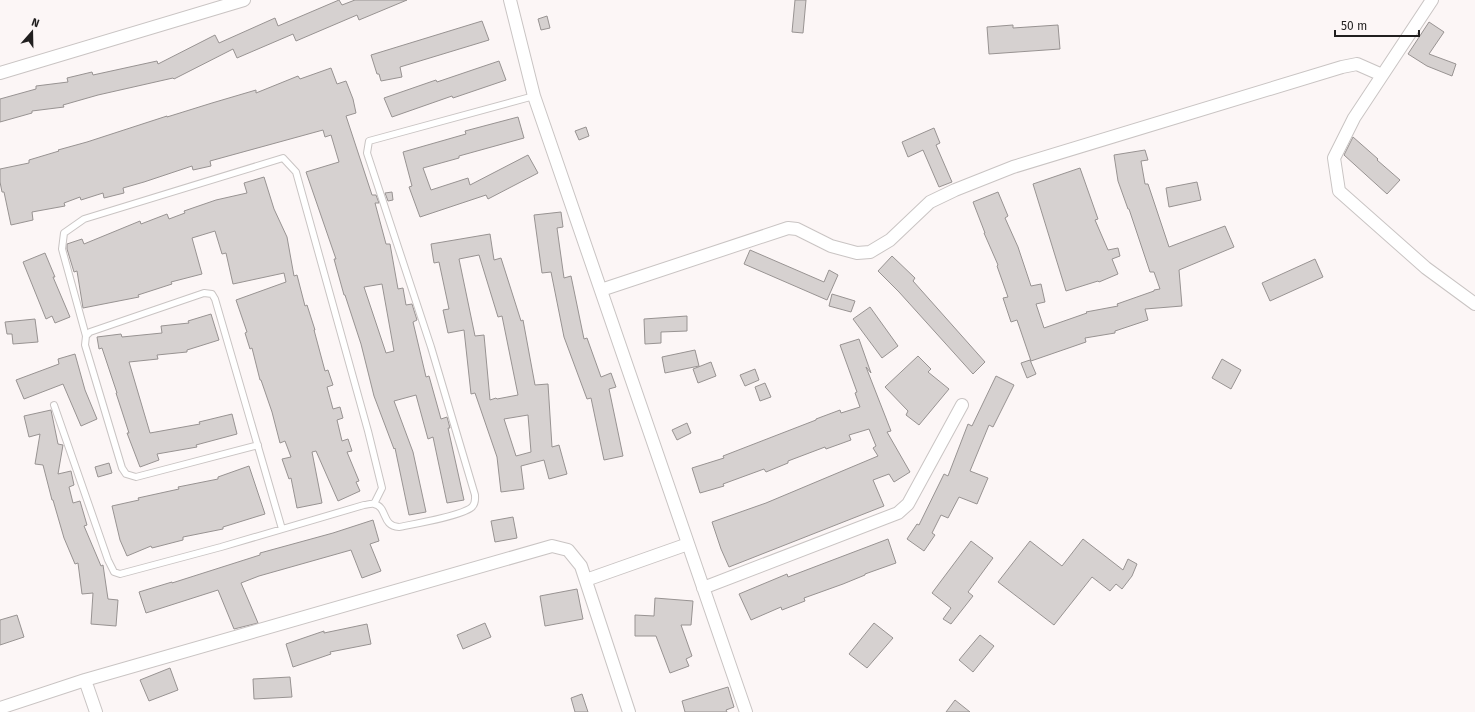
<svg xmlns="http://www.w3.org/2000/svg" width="1475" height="712" font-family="'Fira Sans',sans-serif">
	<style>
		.building { fill: #d6d1d0; stroke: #989392; fill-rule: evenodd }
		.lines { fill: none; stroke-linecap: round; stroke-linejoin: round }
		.service-casing { stroke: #c9c4c3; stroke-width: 8 }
		.minor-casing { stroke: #c9c4c3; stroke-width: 14 }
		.service { stroke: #fff; stroke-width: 6 }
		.minor { stroke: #fff; stroke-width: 12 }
	</style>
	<rect width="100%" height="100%" fill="#fcf6f6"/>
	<path class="building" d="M339,0L342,5L355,0H407L359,20L357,15L296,41L293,34L237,58L233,49L174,79L173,78L98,95L63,105L64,107L32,111V113L0,122V99L36,89V86L68,82L67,78L92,72L93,75L157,61L158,64L215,35L219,43L275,18L278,26Z
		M795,0H806L803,33L792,32Z
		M547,16L550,28L541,30L538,19Z
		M482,21L489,40L400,67L402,77L381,81L379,74H377L371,55Z
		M1429,22L1444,32L1429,54L1456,64L1452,76L1427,66L1408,54Z
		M1013,25V28L1058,25L1060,49L989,54L987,27Z
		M499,61L506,80L453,98L452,96L392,117L384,98L436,80L437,82Z
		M331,68L337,84L346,81L353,99L356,113L346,116L372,195H376L379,203H375L386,244H390L398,289L403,288L406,305L412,304L417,320L413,322L426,377L429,376L441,419L447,417L450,428H448L464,500L447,503L433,437L428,439L416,395L394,401L413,452L426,512L409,515L395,448L394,449L374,396L361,344L345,295H344L334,259H336L306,172L339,162L331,135L325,137L323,130L210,161L211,166L193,170L192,166L144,182L123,188L124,193L104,198L103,193L81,200L80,197L64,203L65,206L32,212L33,220L11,225L4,192H2L0,182V169L29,163V160L59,151L58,150L87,142L167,116V117L212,103L256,90V93L298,76L300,79ZM382,284L394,351L386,353L364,287Z
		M518,117L524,138L459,156V158L423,168L431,190L468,178L470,185L528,155L538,173L488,199L486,195L420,217L409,187L412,186L403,152L466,134L465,131Z
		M586,127L589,136L579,140L575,131Z
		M934,128L940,143L936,145L952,182L939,187L923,150L908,157L902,142Z
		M1353,137L1378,159L1377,160L1400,180L1387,194L1344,155Z
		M1145,150L1148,160L1141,161L1145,184H1148L1169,247L1225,226L1234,247L1179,270L1182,306L1145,309L1148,320L1115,331V333L1085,338L1086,342L1031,361L1017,320L1011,322L1003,298L1008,297L997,266L998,265L984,233H985L973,202L998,192L1008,216L1005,218L1018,247L1031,286L1041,284L1045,302L1036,304L1044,328L1087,313L1086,312L1118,306L1117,304L1154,291V290L1160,289L1154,272H1150L1129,209H1128L1118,181L1114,155Z
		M1080,168L1098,219L1095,220L1108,250L1118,248L1120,256L1112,259L1118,274L1099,282L1098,281L1066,291L1033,184Z
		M264,177L274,209L287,237L294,276L297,275L305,306L307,305L315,330H314L325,371L328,370L333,385L327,387L333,409L340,407L343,418L337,420L342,441L348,439L352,451L347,452L359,481L356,482L360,491L338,501L316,451L312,452L322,503L297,508L291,478L289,479L282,459L291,457L285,441L280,443L272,412L261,380H260L252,348L250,349L245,333L247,332L236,300L286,282L284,273L233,284L226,253L222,254L215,231L192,238L202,274L171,282L172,284L138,295L139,297L83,308L77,271L74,272L67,249V244L82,239L84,244L140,221L141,224L167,214L169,219L185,213L184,211L216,200L247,193L244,183Z
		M1197,182L1201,200L1169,207L1166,188Z
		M392,192L393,200L388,201L385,193Z
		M561,212L563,227L557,228L564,278L571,276L584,339L587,338L601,377L611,373L616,387L609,389L623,456L604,460L591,398L587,399L564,337L551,272L542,273L534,215Z
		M490,234L494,260L501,258L521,321L523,320L535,385L548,384L552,447L559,445L567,474L549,479L544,460L521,466L524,489L501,492L497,457L475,393L471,394L464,330L448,333L443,310L449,309L439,262L434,263L431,244ZM479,255L498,317L502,316L518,395L497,399L496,398L490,400L484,335L475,336L459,259ZM528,415L531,452L516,456L504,419Z
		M750,250L824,282L829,270L838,275L827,300L744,264Z
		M45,253L55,277H53L70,317L55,323L52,316L46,319L23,262Z
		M892,256L915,278L913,281L985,362L973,374L899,292L878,271Z
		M1315,259L1323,277L1270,301L1262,283Z
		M832,294L855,301L851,312L829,306Z
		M870,307L898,346L882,358L853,319Z
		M211,314L219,340L187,350V352L157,355L158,359L129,362L150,433L200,424L199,422L232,414L237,434L196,445L197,447L157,454L159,460L140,467L127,433H129L116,393H117L102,348L99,349L97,337L121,334L122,337L162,333L161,326L189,323L188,321Z
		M687,316V331L661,332V343L645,344L644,319Z
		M35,319L38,342L13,344L12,334H7L5,322Z
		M859,339L871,373L866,367L891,431L887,432L910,472L894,482L889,474L873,480L884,506L729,567L721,549L712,522L766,503L878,456L873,448L876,446L869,429L849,435L851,440L826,449L825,447L788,461V463L766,472L764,469L723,484L724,486L700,493L692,468L724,458L723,456L816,420V419L840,410L841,413L860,407L855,393L857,392L840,345Z
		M695,350L699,366L665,373L662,357Z
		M75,354L85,390L97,419L81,426L63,384L24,399L16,380L59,364L58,359Z
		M918,356L931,369L928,372L949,389L919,425L906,415L908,411L885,387Z
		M1222,359L1241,370L1231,389L1212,378Z
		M1030,360L1036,374L1027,378L1021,363Z
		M711,362L716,376L698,383L693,369Z
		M755,369L759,380L745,386L740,375Z
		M996,376L1014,385L993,427L989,425L970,471L988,478L977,504L959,497L948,518L941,515L932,533L935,535L924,551L907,539L917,524L919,525L944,474L948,476L968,424L972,426Z
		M765,383L771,397L760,401L755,387Z
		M51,410L58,444L63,445L58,474L71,471L74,485L69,487L73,503L80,501L87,525L84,526L101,566L103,565L108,599L118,600L116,626L91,624L93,593L82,594L78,563L75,564L64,538L53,500H52L43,465L35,464L40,434L29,437L24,416Z
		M687,423L691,433L677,440L672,430Z
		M109,463L112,473L98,477L95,467Z
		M249,466L265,514L223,527V529L183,537V540L152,548L151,546L127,556L120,540L112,506L139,500L138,498L179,489L178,487L218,479V477Z
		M513,517L517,538L495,542L491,521Z
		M373,520L379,541L370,544L381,571L362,578L351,550L259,576L241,583L258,623L234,629L218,590L146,613L139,592L172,582V583L260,555V553L333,533Z
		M888,539L896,563L865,574V575L843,584L804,598L805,601L782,610L781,607L751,620L739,594L787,574L788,577Z
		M1083,539L1123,570L1128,559L1137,564L1132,576L1122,589L1116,584L1110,591L1092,577L1054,625L998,582L1030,541L1062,566Z
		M971,541L993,558L968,592L973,596L951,624L943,619L951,608L932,593Z
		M577,589L583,619L545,626L540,596Z
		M655,598L693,601L691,625H681L692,656L686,659L689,666L670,673L656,636H635V615L654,616Z
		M17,615L24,637L0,645V620Z
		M485,623L491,637L463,649L457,635Z
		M874,623L893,638L867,668L849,654Z
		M367,624L371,644L330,652L331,654L293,667L286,644L324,631V633Z
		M980,635L994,646L973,672L959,660Z
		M170,668L178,690L149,701L140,680Z
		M290,677L292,697L254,699L253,679Z
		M728,687L734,707L726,710L727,712H685L682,701Z
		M582,694L588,712H575L571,698Z
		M955,700L970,712H946Z"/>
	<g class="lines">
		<g class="service-casing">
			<path id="service" d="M86,336L62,249L64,233L84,219L283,158L296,172L368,431L382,488L374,504
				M54,405L108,560L114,572L120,574L221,547L364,505C367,505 371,503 374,504C388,507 381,526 399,527C414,524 462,516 472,507C476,503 475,499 475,495L431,347L367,153L369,141L534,96
				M258,445L136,477L126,474L122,468L85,345L86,336L90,332L204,293L212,294L215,299L282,529"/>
		</g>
		<g class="minor-casing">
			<path id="minor" d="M510,0L534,96L746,712
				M1432,0L1354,118L1334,158L1339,191L1426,268L1475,304
				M0,73L244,0
				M601,290L788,228L797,229L831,246L857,253L870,252L890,240L930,202L955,190L1013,167L1342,67L1357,64L1382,75
				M586,580L688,544
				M703,588L898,513L908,504L962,405
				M85,680L96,712
				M0,708L85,680L552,546L568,550L581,566L629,712"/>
		</g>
		<use href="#service" class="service"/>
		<use href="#minor" class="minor"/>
	</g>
	<g transform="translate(32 32) rotate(20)" stroke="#fcf6f6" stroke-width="3" paint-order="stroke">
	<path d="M0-3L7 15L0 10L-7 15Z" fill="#211f1f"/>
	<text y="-6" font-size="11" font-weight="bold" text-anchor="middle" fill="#211f1f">N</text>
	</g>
	<path d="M1335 30v6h84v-6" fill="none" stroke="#211f1f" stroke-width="2"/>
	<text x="1341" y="30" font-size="12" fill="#211f1f" stroke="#fcf6f6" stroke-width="3" paint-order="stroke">50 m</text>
</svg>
